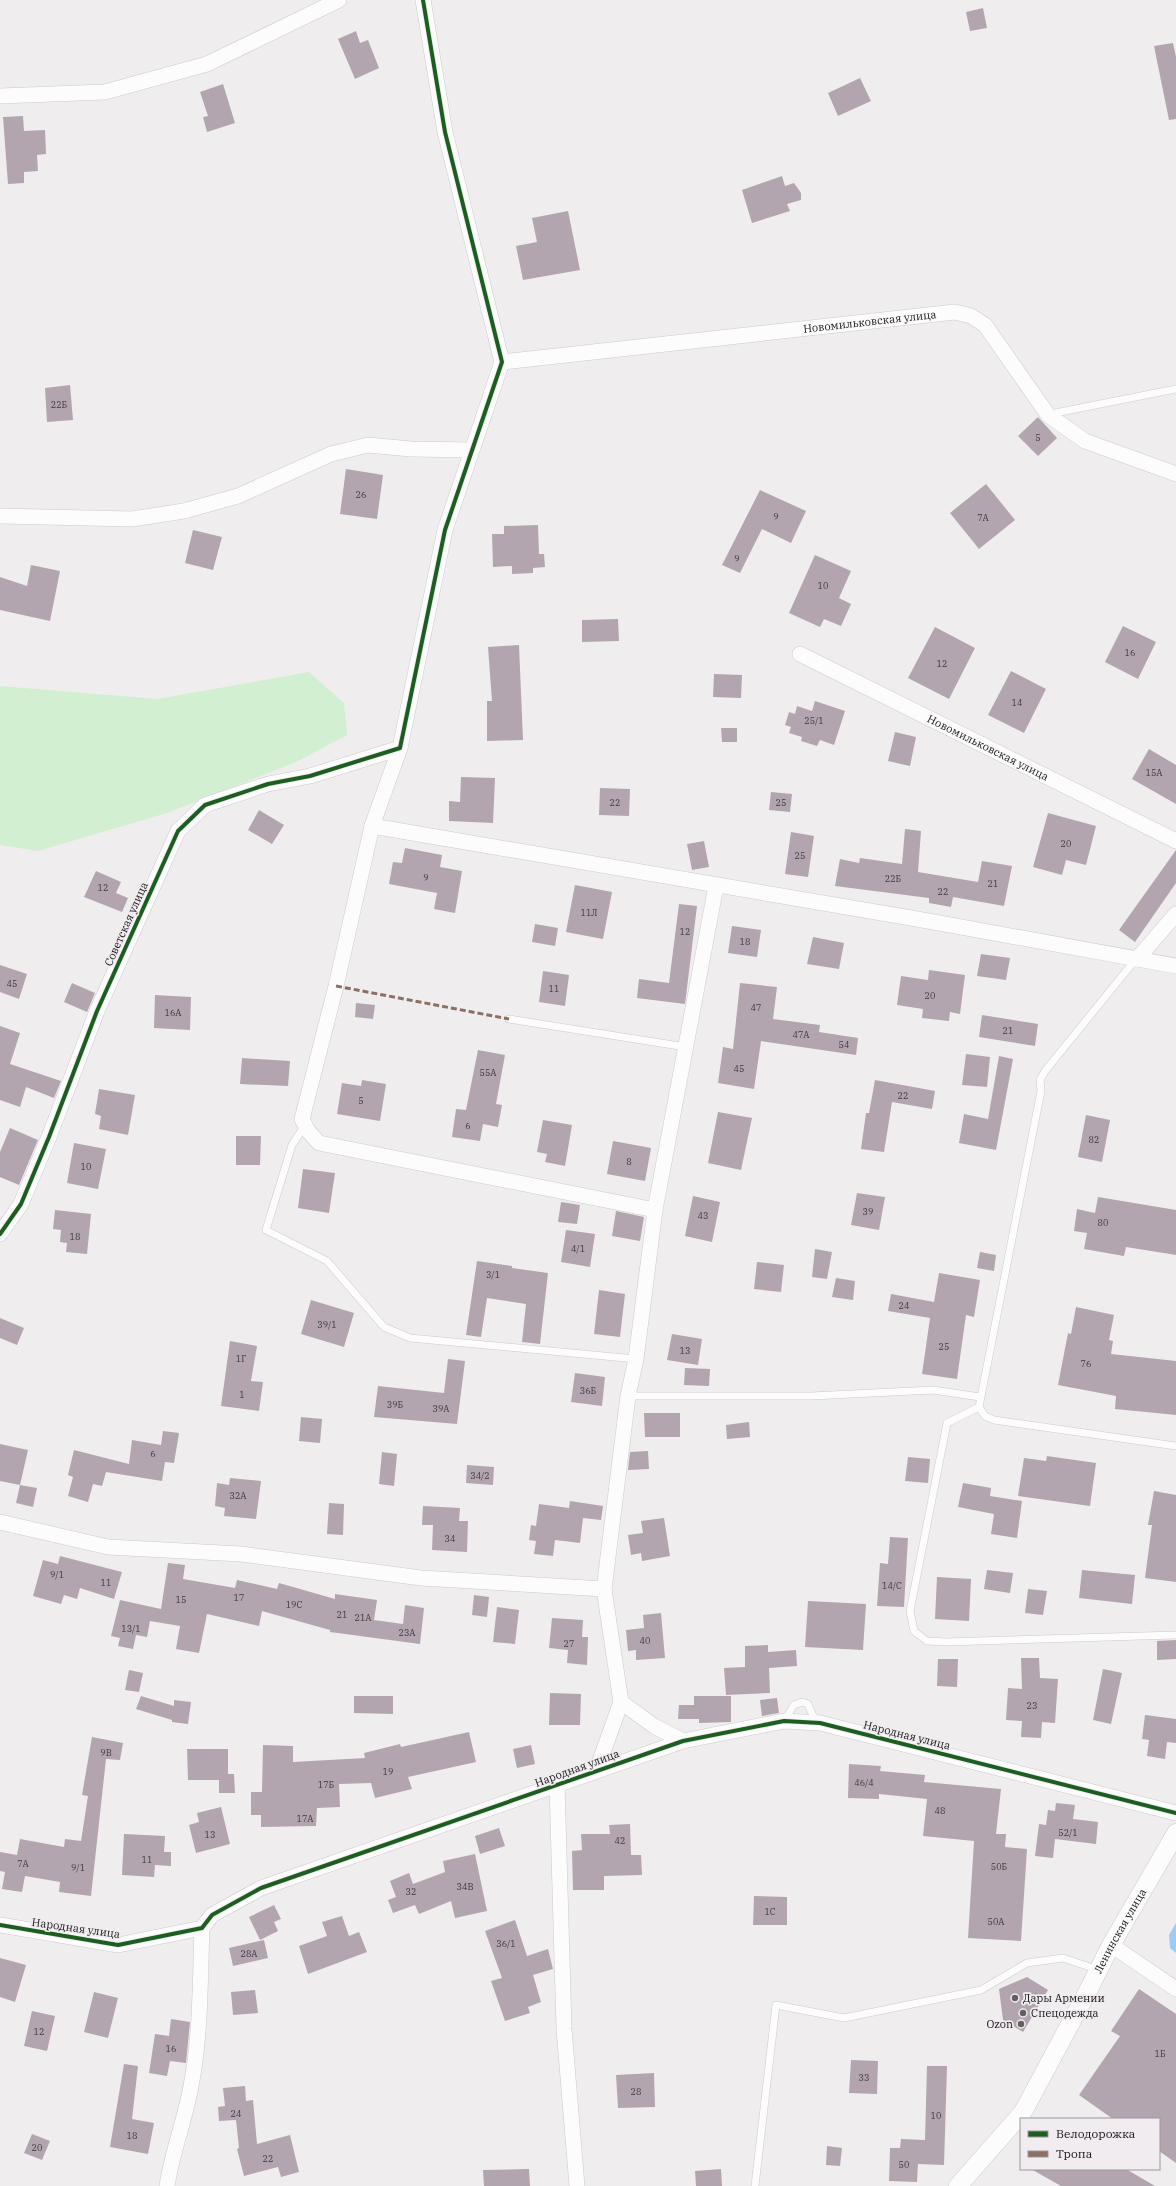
<svg xmlns="http://www.w3.org/2000/svg" width="1176" height="2186" font-family="'IBM Plex Serif',serif">
	<style>
		.green { fill: #d2efd1 }
		.water { fill: #9bcdf4 }
		.building { fill: #b2a5b0 }
		.lines { fill: none; stroke-linecap: round; stroke-linejoin: round }
		.service-casing { stroke: #cccacc; stroke-width: 8 }
		.minor-casing { stroke: #cccacc; stroke-width: 16 }
		.tertiary-casing { stroke: #cccacc; stroke-width: 19 }
		.service { stroke: #fdfcfd; stroke-width: 7 }
		.minor { stroke: #fdfcfd; stroke-width: 15 }
		.tertiary { stroke: #fdfcfd; stroke-width: 18 }
		.quiet { stroke: #8d6e63; stroke-width: 3; stroke-dasharray: 6 3; stroke-linecap: butt }
		.cycleway-casing { stroke: #f1ecf0; stroke-width: 6 }
		.cycleway { stroke: #1b5e20; stroke-width: 4 }
		.poi-dot { fill: #626162; stroke: #f1ecf0; stroke-width: 1.5 }
		.labels { text-anchor: middle; dominant-baseline: central; stroke-width: 3.5; stroke-linejoin: round; paint-order: stroke }
		.number-label { font-size: 9px; fill: #3d393c }
		.street-label { font-size: 11px; fill: #161516; stroke: #f1ecf0 }
		.poi-label { font-size: 11px; fill: #161516; stroke: #f1ecf0; text-anchor: start }
	</style>
	<rect width="100%" height="100%" fill="#f0edef"/>
	<path class="green" d="M309,672L344,703L347,735L296,762L167,813L38,851L0,845V686L157,699Z"/>
	<path class="water" d="M1176,1923V1953L1170,1948L1169,1935Z"/>
	<path class="building" d="M983,8L987,28L970,31L966,12Z
		M356,31L360,43L368,40L379,68L355,79L338,39Z
		M1173,43L1176,57V119L1169,120L1154,46Z
		M860,78L871,101L838,116L828,93Z
		M223,84L235,123L207,132L203,117L208,116L200,92Z
		M23,116L24,131L45,130L46,154L37,155L38,171L24,172V183L8,184L3,117Z
		M782,176L785,186L794,183L801,193V200L787,204L790,211L752,223L742,190Z
		M568,211L580,270L523,280L516,246L537,242L532,218Z
		M70,385L73,420L47,422L45,388Z
		M1038,417L1057,438L1038,456L1018,436Z
		M346,469L383,475L377,519L340,514Z
		M986,484L1015,520L979,549L950,513Z
		M760,490L806,511L791,543L762,529L740,573L722,565Z
		M538,525L539,554H544L545,567L533,568V573L512,574V566L493,567L492,534H504V526Z
		M193,530L222,537L213,570L185,563Z
		M815,555L851,571L839,598L851,604L841,626L824,619L820,627L789,613Z
		M31,565L60,571L50,621L0,610V577L27,586Z
		M618,619L619,641L582,642V620Z
		M1123,626L1156,642L1138,679L1105,662Z
		M935,627L975,648L949,699L908,678Z
		M519,645L523,740L487,741V701H492L488,647Z
		M1011,671L1046,689L1024,733L988,715Z
		M714,674L742,675L741,698L713,697Z
		M815,701L845,711L834,745L820,740L817,746L801,741L802,737L789,733L791,727L785,725L789,712L795,714L797,706L812,711Z
		M721,728H737V742H722Z
		M895,732L916,737L910,766L888,761Z
		M1149,749L1176,765V804L1132,779Z
		M461,777L495,778L493,823L449,821V801L460,802Z
		M600,788L630,789L629,816L599,815Z
		M771,792L792,794L790,812L769,810Z
		M259,810L284,825L272,844L248,830Z
		M1048,813L1096,826L1086,865L1066,860L1062,875L1033,867Z
		M905,829L921,831L918,872L978,882L982,861L1012,866L1004,906L953,897L951,907L929,903V898L835,886L840,859L859,863L860,858L902,864Z
		M791,832L814,836L808,877L785,874Z
		M704,841L709,867L692,870L687,844Z
		M405,848L442,855L440,867L462,871L455,913L434,909L437,893L389,884L393,862L402,863Z
		M1176,850V883L1135,942L1119,930Z
		M96,871L121,882L116,893L128,898L122,912L84,897Z
		M575,885L612,892L603,939L566,932Z
		M679,904L697,906L685,1004L637,998L639,979L669,983Z
		M535,924L558,928L555,946L532,942Z
		M732,926L761,930L757,957L728,953Z
		M813,937L844,943L839,969L807,964Z
		M981,954L1010,958L1006,980L977,976Z
		M0,965L27,974L19,999L0,992Z
		M929,970L965,975L960,1014L950,1012L949,1021L922,1018L923,1009L897,1005L901,976L928,980Z
		M543,971L569,975L565,1006L539,1002Z
		M72,983L95,993L87,1012L64,1002Z
		M740,983L777,987L773,1019L820,1025L819,1032L858,1038L856,1055L761,1041L754,1089L718,1083L723,1047L733,1049Z
		M155,995L191,997L190,1030L154,1028Z
		M356,1003L375,1005L373,1019L355,1017Z
		M982,1015L1038,1024L1035,1046L979,1037Z
		M0,1026L20,1033L10,1064L61,1081L54,1098L26,1087L20,1107L0,1100Z
		M478,1050L505,1055L496,1104L502,1105L498,1127L483,1124L480,1141L452,1137L456,1109L466,1110Z
		M966,1054L990,1057L987,1087L962,1085Z
		M999,1056L1013,1059L996,1150L959,1143L964,1114L988,1119Z
		M242,1058L290,1061L288,1086L240,1084Z
		M362,1080L386,1084L380,1121L337,1114L342,1083L361,1086Z
		M875,1080L935,1091L932,1109L892,1102L884,1152L861,1149L866,1113H869Z
		M99,1089L135,1095L128,1135L99,1129L101,1116L95,1114Z
		M718,1112L752,1118L741,1170L708,1163Z
		M1086,1115L1110,1120L1102,1162L1078,1157Z
		M543,1120L572,1125L565,1166L545,1162L547,1154L537,1152Z
		M10,1128L38,1140L19,1185L0,1177V1152Z
		M236,1136H261L260,1165H236Z
		M613,1141L651,1148L645,1181L607,1174Z
		M74,1143L106,1149L98,1189L67,1183Z
		M303,1169L335,1173L329,1213L298,1208Z
		M857,1193L885,1197L879,1230L851,1225Z
		M693,1196L720,1202L712,1242L685,1236Z
		M1098,1197L1176,1210V1255L1126,1247L1124,1256L1084,1249L1087,1233L1074,1231L1077,1209L1095,1213Z
		M561,1202L580,1205L577,1224L558,1222Z
		M55,1210L91,1214L87,1254L66,1252L67,1243L60,1242L61,1230L53,1229Z
		M616,1211L644,1217L640,1241L612,1236Z
		M566,1230L595,1234L590,1267L561,1262Z
		M815,1249L832,1252L827,1279L812,1277Z
		M980,1252L996,1255L994,1271L977,1268Z
		M477,1261L512,1266V1268L548,1273L540,1344L522,1342L526,1304L487,1298L481,1337L466,1335Z
		M757,1262L784,1265L781,1292L754,1289Z
		M939,1273L980,1280L974,1317L966,1315L957,1379L922,1374L930,1318L888,1311L891,1294L934,1302Z
		M836,1278L855,1281L853,1300L832,1297Z
		M599,1290L625,1294L620,1337L594,1334Z
		M311,1300L354,1313L344,1347L301,1334Z
		M1076,1307L1114,1315L1109,1340L1113,1341L1111,1354L1176,1361V1415L1115,1409L1116,1396L1058,1385L1068,1333L1071,1334Z
		M0,1318L24,1328L17,1345L0,1338Z
		M672,1334L702,1339L698,1365L667,1360Z
		M230,1341L257,1346L251,1381L263,1382L259,1411L221,1406Z
		M448,1359L465,1361L457,1424L374,1417L378,1386L444,1393Z
		M685,1368L710,1369L709,1386L684,1385Z
		M575,1373L605,1377L602,1406L571,1402Z
		M644,1413H680V1437H645Z
		M301,1417L322,1419L320,1443L299,1441Z
		M749,1422L750,1437L727,1439L726,1425Z
		M163,1431L179,1433L174,1463L165,1462L162,1481L106,1472L102,1486L93,1484L88,1502L68,1496L73,1477L68,1475L74,1450L129,1464L132,1440L161,1445Z
		M0,1444L28,1450L20,1485L37,1488L33,1507L16,1503L20,1485L0,1481Z
		M648,1451L649,1469L628,1470L630,1452Z
		M382,1452L397,1454L394,1486L379,1484Z
		M1047,1456L1096,1463L1090,1506L1018,1496L1024,1458L1046,1461Z
		M908,1457L930,1459L928,1483L905,1481Z
		M467,1465L494,1467L493,1485L466,1483Z
		M230,1478L261,1481L256,1519L224,1516L225,1508L215,1506L217,1483L229,1485Z
		M963,1483L991,1488L990,1496L1022,1501L1017,1538L991,1534L994,1514L958,1507Z
		M1154,1491L1176,1495V1582L1145,1578L1152,1525H1148Z
		M570,1501L603,1506L601,1520L583,1518L580,1543L555,1540L553,1556L534,1554L536,1541L529,1540L531,1525L536,1526L539,1504L569,1508Z
		M329,1503L344,1504L343,1535L327,1534Z
		M423,1506L460,1508L459,1521H468L467,1552L432,1550L433,1525H422Z
		M664,1518L670,1556L642,1561L641,1553L631,1555L628,1535L643,1533L641,1521Z
		M890,1537L908,1538L904,1607L877,1606L880,1563L888,1564Z
		M60,1556L122,1572L114,1599L80,1588L77,1599L64,1595L61,1604L33,1596L43,1560L58,1564Z
		M168,1563L185,1565L183,1579L235,1588L237,1580L277,1589L279,1583L335,1599V1594L377,1600L374,1620L403,1624L405,1605L424,1608L420,1644L330,1632V1630L262,1611L259,1626L207,1614L199,1653L176,1649L180,1626L150,1621L147,1637L136,1635L133,1649L118,1646L120,1638L111,1636L120,1600L161,1609Z
		M987,1570L1013,1573L1010,1593L984,1589Z
		M1082,1570L1135,1575L1132,1604L1079,1598Z
		M937,1577L971,1579L969,1621L935,1619Z
		M1028,1589L1047,1591L1043,1615L1025,1613Z
		M474,1595L489,1597L487,1617L472,1615Z
		M808,1601L866,1604L863,1650L805,1647Z
		M497,1607L519,1610L515,1644L493,1642Z
		M661,1613L665,1658L636,1660V1650L628,1651L626,1630L644,1628L643,1615Z
		M552,1618L583,1620L582,1637H588L587,1665L567,1663L568,1650L549,1648Z
		M1176,1640V1659L1157,1660V1641Z
		M768,1645V1652L796,1650L797,1666L769,1668L770,1693L726,1695L724,1668L745,1667V1646Z
		M1021,1658H1039L1040,1678L1058,1679L1055,1723L1042,1722L1041,1738L1021,1737L1022,1721L1006,1720L1008,1688L1022,1689Z
		M938,1659H958L957,1687L937,1686Z
		M1103,1669L1122,1673L1111,1724L1093,1720Z
		M129,1670L143,1673L139,1692L125,1690Z
		M550,1693L581,1694L580,1725H549Z
		M141,1696L174,1706V1700L191,1702L188,1724L172,1722V1720L136,1709Z
		M354,1696H393V1714L354,1713Z
		M694,1696H731V1722L699,1723V1719H678L679,1705H694Z
		M777,1698L779,1713L762,1716L760,1700Z
		M1145,1715L1176,1719V1743L1167,1742L1165,1759L1147,1756L1149,1740L1142,1739Z
		M469,1732L476,1762L408,1777L412,1789L375,1798L371,1783L339,1784L340,1807L317,1808L316,1826L261,1827V1815H251V1792H262L263,1745L293,1746V1762L365,1758L364,1753L400,1744L401,1747Z
		M92,1737L123,1743L120,1760L106,1759L91,1896L59,1892L60,1882L25,1876L22,1892L2,1889L5,1872L0,1871V1852L17,1855L20,1839L64,1847L65,1839L81,1841L88,1796L82,1795Z
		M531,1745L535,1764L517,1768L513,1749Z
		M187,1749H228V1774H234L235,1793H219V1780H188Z
		M849,1764L881,1766L880,1771L925,1775L924,1782L1001,1789L996,1834H1006L1005,1847L1027,1849L1021,1941L968,1938L974,1841L923,1836L927,1799L879,1794V1799L848,1798Z
		M1056,1803L1075,1805L1073,1819L1098,1822L1096,1844L1055,1839L1053,1858L1035,1856L1039,1824L1046,1825L1048,1810L1055,1811Z
		M221,1807L230,1844L196,1853L189,1825L199,1822L197,1813Z
		M630,1824L631,1855H641L642,1875L604,1876V1890H573L572,1851L582,1850L581,1834H610L609,1825Z
		M499,1828L505,1846L480,1854L475,1836Z
		M124,1834L165,1836L164,1852H171V1866L155,1865L154,1877L122,1875Z
		M475,1854L487,1911L455,1918L451,1901L419,1914L415,1905L393,1913L388,1900L396,1897L390,1881L409,1873L413,1884L445,1872L443,1861Z
		M754,1896L787,1897V1925H753Z
		M274,1905L281,1919L274,1922L278,1931L260,1940L249,1917Z
		M342,1916L349,1936L359,1932L367,1952L308,1974L299,1946L327,1936L322,1922Z
		M515,1920L527,1956L548,1949L553,1969L533,1975L541,2002L528,2007L530,2013L505,2021L491,1981L502,1978L485,1931Z
		M264,1940L268,1958L233,1966L229,1948Z
		M0,1958L26,1965L15,2002L0,1997Z
		M1027,1977L1048,1990L1023,2032L1003,2020L999,1989Z
		M1139,1989L1176,2014V2163L1159,2151V2119H1113L1079,2095L1120,2036L1111,2031Z
		M255,1990L258,2013L233,2015L231,1992Z
		M94,1992L118,1998L108,2038L84,2032Z
		M32,2011L55,2016L47,2051L24,2046Z
		M171,2019L190,2022L186,2063L170,2061L167,2076L149,2073L155,2034L169,2036Z
		M851,2060L878,2061L877,2094L849,2093Z
		M124,2064L138,2066L132,2119L154,2123L148,2154L110,2147Z
		M927,2066H947L944,2165L918,2164L917,2182L889,2181L890,2148H900L901,2139L925,2140Z
		M654,2073L655,2107L618,2108L616,2075Z
		M245,2086L246,2101L253,2100L257,2144L290,2135L299,2172L281,2177L278,2167L244,2176L237,2149L239,2148L236,2120L219,2121L218,2107L225,2106L223,2088Z
		M32,2134L50,2141L42,2160L24,2153Z
		M827,2146L842,2148L840,2166L826,2165Z
		M529,2169L530,2186H484L483,2170Z
		M721,2169L722,2186H696L695,2171Z
		M1031,2169H1126L1155,2186H1061Z"/>
	<g class="lines">
		<g class="service-casing">
			<path id="service" d="M1050,414L1176,389
				M1136,959L1045,1071L1040,1080L1041,1091L979,1407L985,1416L994,1420L1176,1446
				M509,1019L686,1047
				M305,1125L292,1145L266,1230L327,1261L384,1327L410,1338L636,1359
				M628,1396H811L933,1390L980,1397
				M979,1407L947,1423L910,1611L914,1631L927,1641L946,1642L1176,1635
				M784,1721L794,1705L802,1702L808,1704L813,1716L818,1721
				M755,2186L776,2005L844,2018L981,1990L1027,1963L1063,1958L1099,1970"/>
		</g>
		<g class="minor-casing">
			<g id="minor">
				<path d="M0,96L105,92L207,64L339,0"/>
				<path id="s1" d="M502,362L955,312L971,316L985,325L1048,415L1085,441L1176,474"/>
				<path d="M0,516L132,519L184,511L238,496L331,454L368,445L411,449L471,450"/>
				<path id="s2" d="M800,654L1176,841"/>
				<path d="M400,748L372,826L336,986L302,1119L308,1131L319,1143L655,1210"/>
				<path d="M372,826L917,919L1176,966"/>
				<path d="M1137,959L1176,914"/>
				<path d="M0,1234L21,1204L49,1137L97,1011L178,831L205,805L268,784L310,776L400,748L445,530L502,362L445,132L423,0"/>
				<path d="M0,1522L108,1547L241,1554L421,1578L604,1589"/>
				<path d="M621,1702L654,1726L683,1741"/>
				<path d="M597,1769L621,1702L604,1589L628,1396L636,1359L655,1210L716,886"/>
				<path d="M557,1784L564,2029L577,2186"/>
				<path d="M0,1925L118,1945L202,1928L212,1915L261,1888L683,1741L784,1721L820,1723L1176,1813"/>
				<path d="M1111,1945L1176,1989"/>
				<path d="M167,2186C172,2152 185,2120 191,2086C201,2034 200,1980 202,1928"/>
			</g>
		</g>
		<g class="tertiary-casing">
			<g id="tertiary">
				<path id="s3" d="M958,2186L1023,2112L1090,1987L1111,1945L1176,1833"/>
			</g>
		</g>
		<use href="#service" class="service"/>
		<use href="#minor" class="minor"/>
		<use href="#tertiary" class="tertiary"/>
		<path class="quiet" d="M336,986L509,1019"/>
		<g class="cycleway-casing">
			<path id="cycleway" d="M0,1234L21,1204L49,1137L97,1011L178,831L205,805L268,784L310,776L400,748L445,530L502,362L445,132L423,0
				M0,1925L118,1945L202,1928L212,1915L261,1888L683,1741L784,1721L820,1723L1176,1813"/>
		</g>
		<use href="#cycleway" class="cycleway"/>
	</g>
	<g class="poi-dot">
		<circle cx="1015" cy="1998" r="4"/>
		<circle cx="1023" cy="2013" r="4"/>
		<circle cx="1021" cy="2024" r="4"/>
	</g>
	<g class="labels">
		<g class="number-label">
			<text x="59" y="404">22Б</text>
			<text x="1038" y="437">5</text>
			<text x="361" y="494">26</text>
			<text x="776" y="516">9</text>
			<text x="983" y="517">7А</text>
			<text x="737" y="558">9</text>
			<text x="823" y="585">10</text>
			<text x="1130" y="652">16</text>
			<text x="942" y="663">12</text>
			<text x="1017" y="702">14</text>
			<text x="814" y="720">25/1</text>
			<text x="1154" y="772">15А</text>
			<text x="615" y="802">22</text>
			<text x="781" y="802">25</text>
			<text x="1066" y="843">20</text>
			<text x="800" y="855">25</text>
			<text x="426" y="877">9</text>
			<text x="893" y="878">22Б</text>
			<text x="993" y="883">21</text>
			<text x="103" y="887">12</text>
			<text x="943" y="891">22</text>
			<text x="589" y="912">11Л</text>
			<text x="685" y="931">12</text>
			<text x="745" y="941">18</text>
			<text x="12" y="983">45</text>
			<text x="554" y="988">11</text>
			<text x="930" y="995">20</text>
			<text x="756" y="1007">47</text>
			<text x="173" y="1012">16А</text>
			<text x="1008" y="1030">21</text>
			<text x="801" y="1034">47А</text>
			<text x="844" y="1044">54</text>
			<text x="739" y="1068">45</text>
			<text x="488" y="1072">55А</text>
			<text x="903" y="1095">22</text>
			<text x="361" y="1100">5</text>
			<text x="468" y="1125">6</text>
			<text x="1094" y="1139">82</text>
			<text x="629" y="1161">8</text>
			<text x="86" y="1166">10</text>
			<text x="868" y="1211">39</text>
			<text x="703" y="1215">43</text>
			<text x="1103" y="1222">80</text>
			<text x="75" y="1236">18</text>
			<text x="578" y="1248">4/1</text>
			<text x="493" y="1274">3/1</text>
			<text x="904" y="1305">24</text>
			<text x="327" y="1324">39/1</text>
			<text x="944" y="1346">25</text>
			<text x="685" y="1350">13</text>
			<text x="241" y="1358">1Г</text>
			<text x="1086" y="1363">76</text>
			<text x="588" y="1390">36Б</text>
			<text x="242" y="1394">1</text>
			<text x="395" y="1404">39Б</text>
			<text x="441" y="1408">39А</text>
			<text x="153" y="1453">6</text>
			<text x="480" y="1475">34/2</text>
			<text x="238" y="1495">32А</text>
			<text x="450" y="1538">34</text>
			<text x="57" y="1574">9/1</text>
			<text x="106" y="1582">11</text>
			<text x="892" y="1585">14/С</text>
			<text x="239" y="1597">17</text>
			<text x="181" y="1599">15</text>
			<text x="294" y="1604">19С</text>
			<text x="342" y="1614">21</text>
			<text x="363" y="1617">21А</text>
			<text x="131" y="1628">13/1</text>
			<text x="407" y="1632">23А</text>
			<text x="645" y="1640">40</text>
			<text x="569" y="1643">27</text>
			<text x="1032" y="1705">23</text>
			<text x="106" y="1752">9В</text>
			<text x="388" y="1771">19</text>
			<text x="864" y="1782">46/4</text>
			<text x="326" y="1784">17Б</text>
			<text x="940" y="1810">48</text>
			<text x="305" y="1818">17А</text>
			<text x="1068" y="1832">52/1</text>
			<text x="210" y="1834">13</text>
			<text x="620" y="1840">42</text>
			<text x="147" y="1859">11</text>
			<text x="23" y="1863">7А</text>
			<text x="999" y="1866">50Б</text>
			<text x="78" y="1867">9/1</text>
			<text x="465" y="1886">34В</text>
			<text x="411" y="1891">32</text>
			<text x="770" y="1911">1С</text>
			<text x="996" y="1921">50А</text>
			<text x="506" y="1943">36/1</text>
			<text x="249" y="1953">28А</text>
			<text x="39" y="2031">12</text>
			<text x="171" y="2048">16</text>
			<text x="1160" y="2053">1Б</text>
			<text x="864" y="2077">33</text>
			<text x="636" y="2091">28</text>
			<text x="236" y="2113">24</text>
			<text x="936" y="2115">10</text>
			<text x="132" y="2135">18</text>
			<text x="37" y="2147">20</text>
			<text x="268" y="2158">22</text>
			<text x="904" y="2164">50</text>
		</g>
		<g class="street-label">
			<text stroke="none"><textPath href="#s1" startOffset="370">Новомильковская улица</textPath></text>
			<text stroke="none"><textPath href="#s2" startOffset="210">Новомильковская улица</textPath></text>
			<text transform="translate(126 924) rotate(-66)">Советская улица</text>
			<text transform="translate(907 1735) rotate(14)">Народная улица</text>
			<text transform="translate(577 1768) rotate(-20)">Народная улица</text>
			<text transform="translate(76 1928) rotate(8)">Народная улица</text>
			<text stroke="none"><textPath href="#s3" startOffset="304">Ленинская улица</textPath></text>
		</g>
		<g class="poi-label">
			<text x="1023" y="1998">Дары Армении</text>
			<text x="1031" y="2013">Спецодежда</text>
			<text x="1013" y="2024" text-anchor="end">Ozon</text>
		</g>
	</g>
	<rect x="1020" y="2118" width="140" height="52" fill="#f1ecf0" stroke="#999699"/>
	<rect x="1028" y="2131" width="20" height="6" fill="#1b5e20" stroke="#999699"/>
	<text x="1056" y="2138" font-size="12" fill="#161516">Велодорожка</text>
	<rect x="1028" y="2151" width="20" height="6" fill="#8d6e63" stroke="#999699"/>
	<text x="1056" y="2158" font-size="12" fill="#161516">Тропа</text>
</svg>
